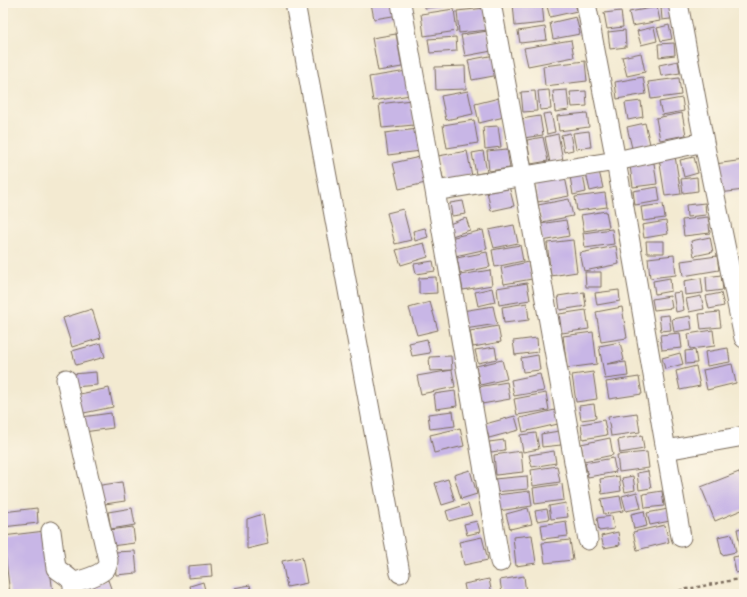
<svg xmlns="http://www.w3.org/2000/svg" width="747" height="597" font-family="Delius,sans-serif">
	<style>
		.building { fill: #c8b6e6 }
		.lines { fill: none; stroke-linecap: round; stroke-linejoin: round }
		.street-casing { stroke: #7b6d5d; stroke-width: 21 }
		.path { stroke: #7b6d5d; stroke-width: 2.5; stroke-dasharray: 3 3; stroke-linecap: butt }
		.street { stroke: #fff; stroke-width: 19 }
	</style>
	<rect width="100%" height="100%" fill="#fcf5e5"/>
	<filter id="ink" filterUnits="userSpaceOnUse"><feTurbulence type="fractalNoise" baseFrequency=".025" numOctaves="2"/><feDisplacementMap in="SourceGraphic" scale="8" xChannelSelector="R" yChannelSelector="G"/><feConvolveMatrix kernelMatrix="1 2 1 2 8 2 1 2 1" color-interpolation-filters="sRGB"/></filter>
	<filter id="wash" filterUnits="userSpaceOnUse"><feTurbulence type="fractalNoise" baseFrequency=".012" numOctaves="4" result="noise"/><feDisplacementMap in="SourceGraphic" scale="16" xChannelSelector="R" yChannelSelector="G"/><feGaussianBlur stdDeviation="0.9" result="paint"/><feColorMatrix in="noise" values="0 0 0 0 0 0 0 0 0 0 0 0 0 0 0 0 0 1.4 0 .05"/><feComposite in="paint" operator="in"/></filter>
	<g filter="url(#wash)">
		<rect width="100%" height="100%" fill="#f3ead1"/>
		<g id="blocks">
			<path class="building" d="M371,3H397L399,15L374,19Z
				M424,3H452V5L425,8Z
				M458,3H479V4L459,7Z
				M513,3H542L544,23L515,26Z
				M546,3H575L577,11L550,17Z
				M637,3H651L652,5L637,7Z
				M676,5L678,18L662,20L661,7Z
				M657,7L660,21L632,26L629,12Z
				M485,8L488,30L459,33L457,11Z
				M454,9L457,31L424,36L421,14Z
				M621,11L623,27L607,29L604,13Z
				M576,17L580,34L553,39L550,23Z
				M669,25L672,39L661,41L657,28Z
				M545,27L547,40L520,43L518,31Z
				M654,27L657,41L641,45L637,31Z
				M625,30L626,47L610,49L608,32Z
				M488,31L492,51L465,56L461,35Z
				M396,34L402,67L378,71L372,38Z
				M456,37L457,51L430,53L428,39Z
				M571,40L574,57L528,66L524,48Z
				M674,43L675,55L659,57L658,44Z
				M641,53L645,72L627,76L622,57Z
				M495,55L499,75L472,80L468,60Z
				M585,61L587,81L545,86L543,66Z
				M678,61L680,73L661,76L659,65Z
				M465,66L466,89L436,90L435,67Z
				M407,71L410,95L373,101L369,77Z
				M643,77L646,94L617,99L615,82Z
				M679,78L681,95L651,99L648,82Z
				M549,90L551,109L540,110L538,91Z
				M567,90L569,110L555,112L553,91Z
				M468,91L473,114L446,120L441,96Z
				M535,91L537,111L523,112L521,92Z
				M586,91L587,106L572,107L570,92Z
				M503,97L508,116L479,123L475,104Z
				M682,98L684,111L662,115L659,102Z
				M411,100L414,125L382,128L379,104Z
				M641,101L643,117L628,120L625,103Z
				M551,113L555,132L547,134L543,114Z
				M587,113L589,127L559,131L557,116Z
				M682,113L686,135L660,140L656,118Z
				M540,116L543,135L524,138L521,119Z
				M474,120L478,143L447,148L443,125Z
				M645,123L650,144L632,148L627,127Z
				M498,126L501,147L485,149L483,127Z
				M418,129L421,151L388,155L385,133Z
				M589,131L591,147L576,149L573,133Z
				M570,133L573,150L564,152L561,135Z
				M558,134L563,160L550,163L545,137Z
				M543,137L548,161L531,164L527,140Z
				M507,149L510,168L489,171L487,151Z
				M467,151L472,176L444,182L438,156Z
				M483,151L487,172L476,174L472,153Z
				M424,156L430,182L399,189L393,163Z
				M675,156L681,194L665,196L659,158Z
				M694,157L698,173L684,177L680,160Z
				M744,160V190L719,193L715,164Z
				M654,163L657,184L633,187L630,166Z
				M599,171L603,188L590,191L586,173Z
				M583,174L586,192L573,195L570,176Z
				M565,177L569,196L538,202L534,182Z
				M697,177L698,191L683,193L681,179Z
				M509,186L514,206L491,211L487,191Z
				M658,187L660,201L635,205L633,191Z
				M605,193L607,207L577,211L575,197Z
				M569,199L573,216L542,222L538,205Z
				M463,201L466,214L452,216L450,203Z
				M705,203L706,215L687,217L686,205Z
				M663,204L665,218L643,221L641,207Z
				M403,209L411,240L395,244L387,213Z
				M606,211L609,227L584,231L581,215Z
				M708,217L710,233L684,236L682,220Z
				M466,218L470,230L452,236L449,224Z
				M566,220L569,236L543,241L540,224Z
				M666,221L668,234L644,238L642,225Z
				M514,225L518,243L494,248L489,230Z
				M425,228L428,237L415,241L413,231Z
				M612,229L614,244L585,248L583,233Z
				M483,230L487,249L455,256L450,238Z
				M710,237L713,252L694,256L691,241Z
				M573,240L577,272L551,276L547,243Z
				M646,241H664V253H647Z
				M424,243L428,257L401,265L396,250Z
				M520,245L523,261L495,267L492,250Z
				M616,246L619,264L584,271L580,253Z
				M487,252L490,267L460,273L457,258Z
				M674,255L676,275L650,278L648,258Z
				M717,256L719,270L683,276L681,261Z
				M433,261L435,271L416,274L414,264Z
				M528,262L532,279L504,284L501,268Z
				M490,270L492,285L463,290L460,275Z
				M585,272H601V287H586Z
				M721,275L723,290L707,292L706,277Z
				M436,277L437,293L419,294V278Z
				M670,278L671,291L655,294L653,281Z
				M701,278L703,293L685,295L684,281Z
				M527,283L530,300L499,305L497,288Z
				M492,288L495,302L478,306L475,292Z
				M619,290L620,301L597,305L595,293Z
				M584,292L586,306L560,310L558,296Z
				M681,292L684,310L676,312L673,293Z
				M721,293L724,306L709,309L706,296Z
				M670,296L672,308L654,310L652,299Z
				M701,296L704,309L689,312L686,299Z
				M430,302L438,330L417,335L409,308Z
				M527,303L529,320L504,323L502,307Z
				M493,306L497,324L465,329L462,311Z
				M622,307L627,338L601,342L596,312Z
				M92,309L101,338L72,347L63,318Z
				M586,310L589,329L562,333L559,314Z
				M719,312L721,327L701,329L699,314Z
				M669,315L671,330L661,331L659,316Z
				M690,316L692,329L674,332L672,319Z
				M498,326L501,342L473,347L470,331Z
				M713,330L715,346L690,349L688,334Z
				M593,332L597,364L567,368L563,336Z
				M680,333L682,348L662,350L660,335Z
				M537,338L538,352L515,355L513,341Z
				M427,339L430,353L412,356L409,343Z
				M620,342L624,360L607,364L626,362L628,376L605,379L599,346Z
				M101,343L105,357L76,365L72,351Z
				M495,347L497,359L478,363L475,350Z
				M728,348L730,362L707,366L705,352Z
				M695,350L697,363L686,364L685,351Z
				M680,353L683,364L665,369L662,358Z
				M538,355L540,370L523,372L521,358Z
				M451,356L452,370L430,371L429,357Z
				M502,360L507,379L480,385L476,366Z
				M732,364L736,383L707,390L703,370Z
				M696,366L700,386L680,390L676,371Z
				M452,370L455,387L421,394L417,376Z
				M96,372L97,385L74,387L73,374Z
				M593,372L597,399L576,402L572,375Z
				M540,374L544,391L514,396L511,380Z
				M639,377L642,394L609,399L606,382Z
				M507,382L510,399L482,404L478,387Z
				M109,388L113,407L79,414L75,395Z
				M455,391L457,406L436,409L434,394Z
				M546,393L549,410L517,415L514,399Z
				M594,404L596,418L581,420L579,406Z
				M555,410L558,424L523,432L520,418Z
				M453,411L455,426L430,429L428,414Z
				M111,413L113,428L84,432L82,417Z
				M637,413L640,432L611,436L608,417Z
				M515,416L519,430L489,438L485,424Z
				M604,420L607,435L583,439L581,424Z
				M460,428L464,446L434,453L430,435Z
				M559,431L561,445L542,447L541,434Z
				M536,433L539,449L523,452L520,435Z
				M642,435L644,449L620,453L618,440Z
				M610,438L613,455L584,461L581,444Z
				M504,440L505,450L491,452L489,442Z
				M521,451L523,472L496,475L494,455Z
				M554,451L556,463L532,467L529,455Z
				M647,452L649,468L619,472L617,455Z
				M613,458L616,472L588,477L585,463Z
				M557,466L560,482L533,486L531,470Z
				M470,470L477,494L461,499L454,475Z
				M648,471L651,488L639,490L637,473Z
				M739,472L744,483V509L715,521L701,487Z
				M527,476L528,489L495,492L494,479Z
				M619,476L621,491L602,494L600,479Z
				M633,476L635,490L625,492L622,478Z
				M448,479L455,501L442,505L435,483Z
				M122,482L125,501L98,505L95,486Z
				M562,484L564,500L535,504L533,488Z
				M530,491L532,506L498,511L496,495Z
				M662,491L664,506L645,508L643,494Z
				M637,492L641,508L626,511L622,496Z
				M620,496L623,511L604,514L601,499Z
				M566,503L568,517L551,519L549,506Z
				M468,504L472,515L449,521L446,511Z
				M37,508L38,523L3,527V512Z
				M132,508L135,525L111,529L108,512Z
				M528,508L532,524L510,529L506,514Z
				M547,509L549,519L537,521L535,511Z
				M668,509L670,521L650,525L647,513Z
				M644,511L647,526L634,529L631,514Z
				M263,514L268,544L247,549V519Z
				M612,516L614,529L599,531L597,518Z
				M477,521L480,532L467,535L464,524Z
				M566,521L568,536L543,539L541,525Z
				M665,525L669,542L637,550L633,532Z
				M133,527L135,543L111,546L109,530Z
				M744,528V544L740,545L737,529Z
				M45,531L53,593L10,594L3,536Z
				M618,532L620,545L604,548L601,536Z
				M732,534L736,552L722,555L718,537Z
				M532,535L536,563L516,566L513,537Z
				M482,537L488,560L464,565L459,542Z
				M570,540L573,560L545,563L542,543Z
				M135,551L137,573L116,575L114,552Z
				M744,555V571L736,573L733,557Z
				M302,557L307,583L287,587L282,561Z
				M211,564L212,576L188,578V566Z
				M524,576L526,594H502L500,580Z
				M489,579L492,594H466L464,584Z
				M108,580L113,594H91L88,586Z
				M203,582L206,594H192L190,586Z
				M250,585L252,594H235L234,588Z"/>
		</g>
	</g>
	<g filter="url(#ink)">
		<use href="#blocks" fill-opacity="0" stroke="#7b6d5d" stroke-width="1"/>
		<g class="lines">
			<g class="street-casing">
				<path id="street" d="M295,3L400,573
					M401,3L435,191L500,562
					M491,3L523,176L588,540
					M586,3L616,161L681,537
					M678,3L704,142L744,338
					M435,191L616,161L704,142
					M66,379L108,560C108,564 107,567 105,569C99,576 81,580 72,583
					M666,450L744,436
					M51,531L56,568C61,573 71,577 73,584C73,587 73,591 73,594"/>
			</g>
			<path class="path" d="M662,594L744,578"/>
			<use href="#street" class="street"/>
		</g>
	</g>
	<rect width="747" height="597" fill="none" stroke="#fcf5e5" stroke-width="16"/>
</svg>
